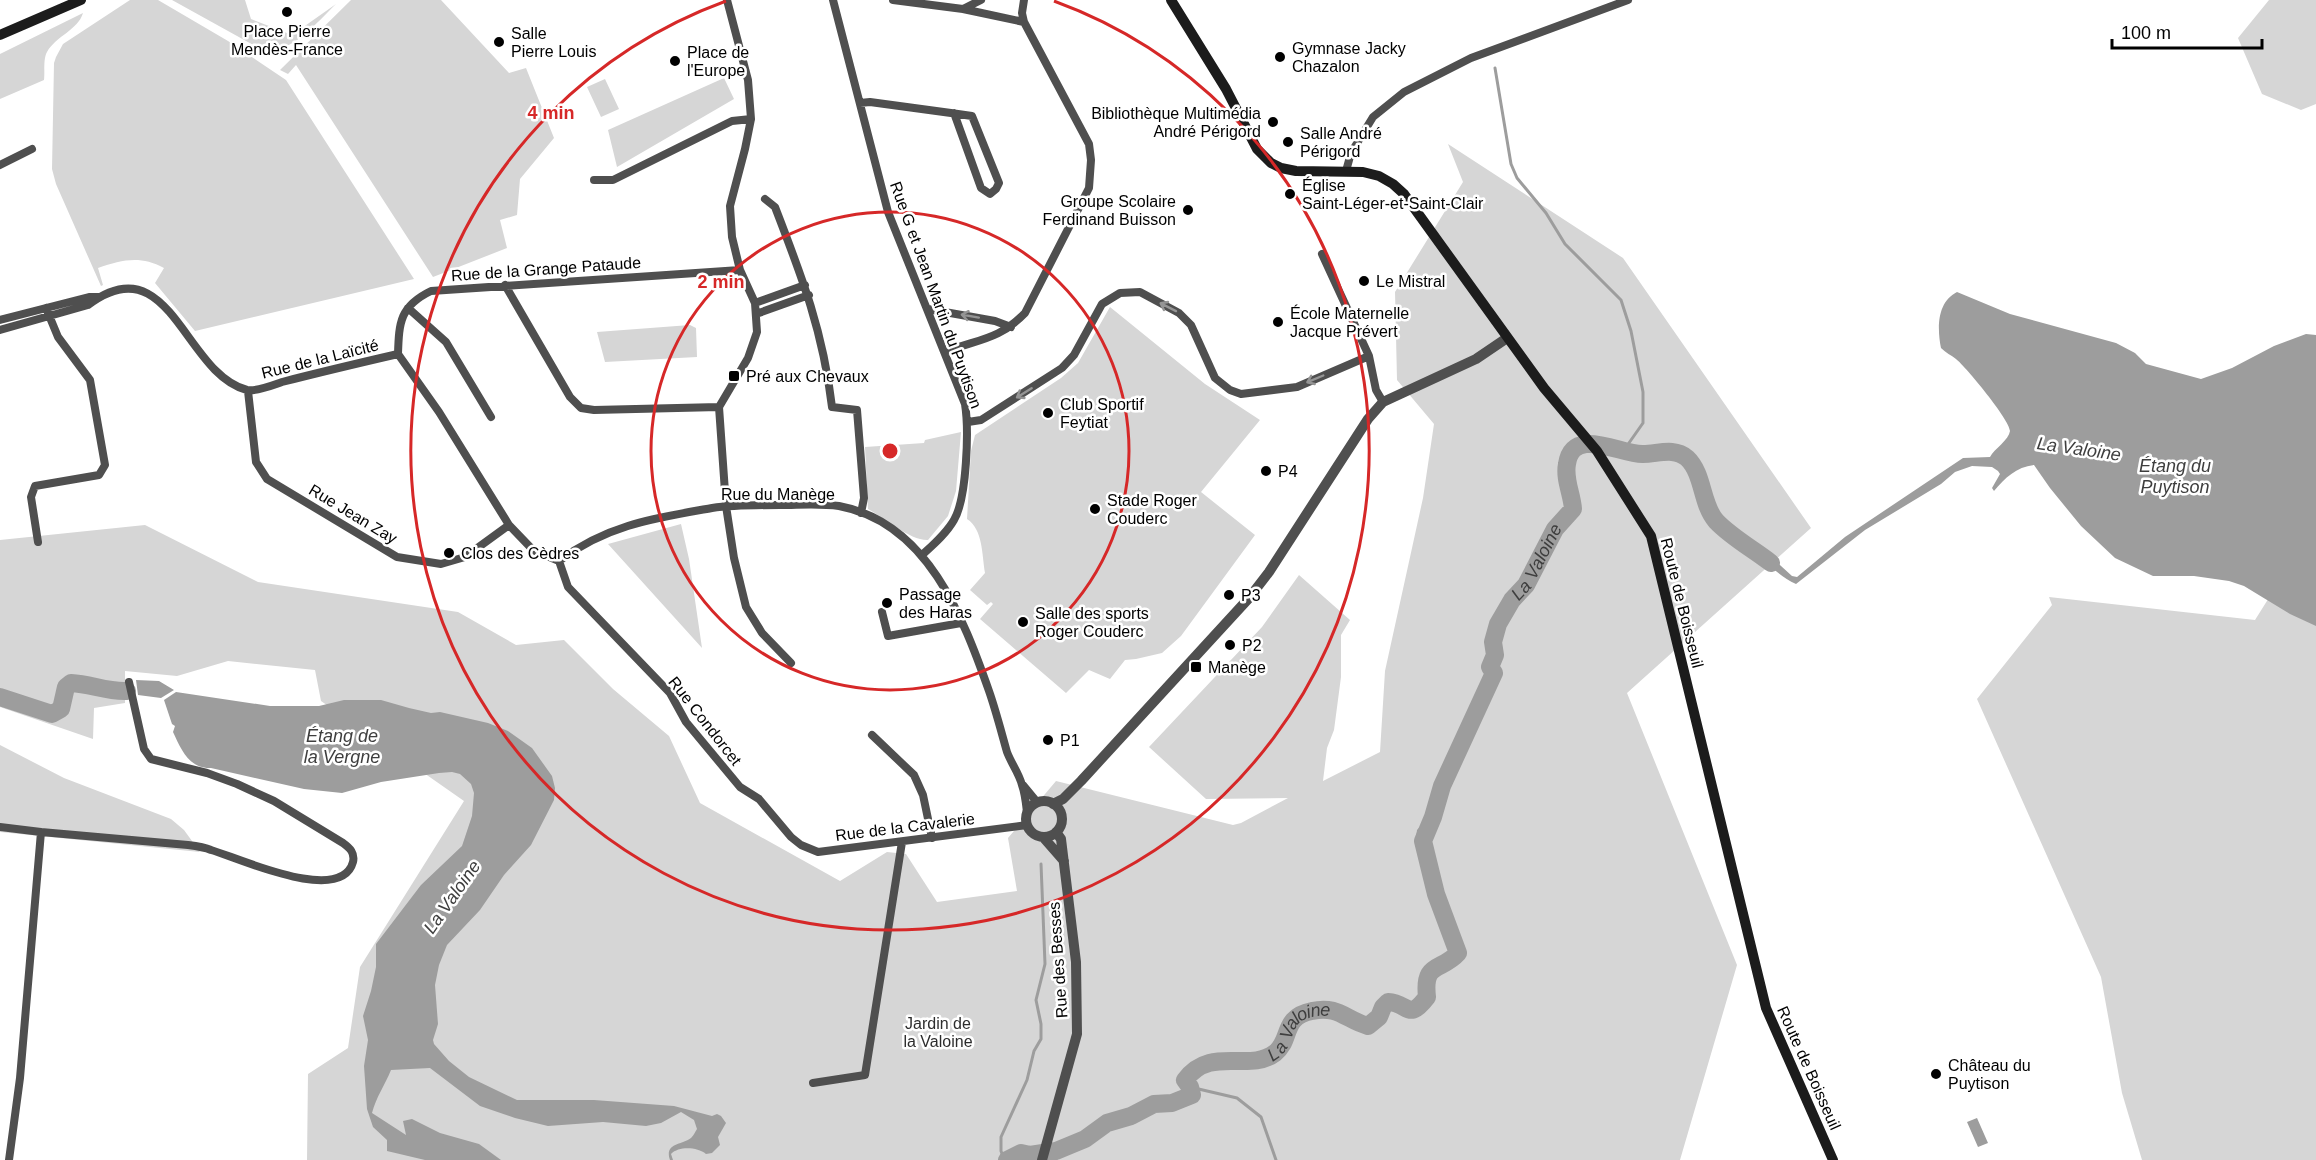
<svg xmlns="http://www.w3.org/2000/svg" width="2316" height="1160" font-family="Arial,sans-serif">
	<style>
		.green { fill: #d6d6d6 }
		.water { fill: #9d9d9d }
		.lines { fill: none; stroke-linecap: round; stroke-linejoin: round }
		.stream { stroke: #9d9d9d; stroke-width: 3 }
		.river { stroke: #9d9d9d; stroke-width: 18 }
		.minor { stroke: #4f4f4f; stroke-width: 8 }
		.tertiary { stroke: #4f4f4f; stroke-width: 10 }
		.secondary { stroke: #1c1c1c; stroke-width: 10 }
		.oneway { stroke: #959595 }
		.ring { fill: none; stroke: #d62828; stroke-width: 3 }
		.poi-dot { fill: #000; stroke: #fff; stroke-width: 2 }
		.labels { text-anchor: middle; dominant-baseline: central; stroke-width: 5; stroke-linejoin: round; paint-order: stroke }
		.poi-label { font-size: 16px; fill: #000; stroke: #fff; text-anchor: start }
		.street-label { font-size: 16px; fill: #000; stroke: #fff }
		.park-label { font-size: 16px; fill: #2d2d2d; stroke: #fff }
		.water-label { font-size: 18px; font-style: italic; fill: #3e3e3e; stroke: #fff }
		.centre { fill: #d62828; stroke: #fff; stroke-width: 3 }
		.ring-label { font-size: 18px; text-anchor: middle; font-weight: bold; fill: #d62828; stroke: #fff; stroke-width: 5; stroke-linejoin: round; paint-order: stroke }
	</style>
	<rect width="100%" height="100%" fill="#fff"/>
	<path class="green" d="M130,0H158L228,41L286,80L414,279L195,331L155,283L164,268C140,255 122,260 98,268L103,285L101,286L56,184L52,169L54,63L56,57L63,44Z
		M172,0H245L251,19L292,35L336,4C315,24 294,52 264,51Z
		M351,0H441L509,73L526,68L554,138L520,179L517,215L500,220L507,248L433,277L296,65L288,74L280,70Z
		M2269,0H2316V104L2301,110L2262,94L2238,38Z
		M83,13C78,30 56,36 47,52C43,59 45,72 44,80L0,99V54Z
		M724,78L734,99L617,167L608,130Z
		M605,79L619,109L601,117L587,87Z
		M1448,144L1623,258L1811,528L1627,693L1737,965L1680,1160H307L308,1074L348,1048L360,967L464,801L321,701L315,670L228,661L177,676L125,671V703L94,708L93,739L0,707V540L145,525L258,582L458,612L516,645L564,640L613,689L669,736L700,803L840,881L887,852L906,854L937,902L1017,891L1008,838L1056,781L1233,825L1241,823L1288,798L1206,799L1149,747L1262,627L1299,575L1350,620L1341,635V677L1334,730L1327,748L1323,781L1380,752L1385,671L1423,498L1434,424L1397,380L1395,292L1463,182Z
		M1110,307L1205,384L1260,420L1201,492L1255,535L1181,636L1162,653L1136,659L1125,660L1110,679L1089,670L1066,693L980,619L993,604L991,602L987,605L970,590L985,573C982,555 983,529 967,519L971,451L975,435L1061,378L1078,363Z
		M690,325L696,328L697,357L605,362L597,332Z
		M961,432L956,491L948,516L928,540C911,541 884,518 868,509L865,447L924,443L925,440Z
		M2316,523V1160H2142L2122,1093L2101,977L1977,699L2052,605L2049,597L2255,620Z
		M681,524L689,559L702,648L608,544Z
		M0,745L64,778L171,819L184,830L200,852L0,832Z"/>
	<path class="water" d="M1957,292L2010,314L2116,343L2135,353L2146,364L2201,379L2232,368L2274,346L2306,334L2316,335V626L2290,614L2244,586L2229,581L2194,576H2153L2115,558L2081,526L2050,488L2034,465C2016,467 2005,478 1994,491L1992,488L2000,474L1998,471L1992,467L1972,466L1955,472L1941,484L1865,530L1796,584C1775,575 1760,553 1740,541C1729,534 1718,532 1708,523L1707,513L1697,494L1688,462L1681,458L1654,452L1630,457L1616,451H1607L1592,435L1603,445L1642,454L1658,451L1676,453L1686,457L1693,466L1715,520L1751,548L1757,544L1792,576L1797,577L1845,537L1963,458L1990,457C1994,449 2009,440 2010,431C2010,420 1966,367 1956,359C1951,355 1946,353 1941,348C1937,328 1937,302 1957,292Z
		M1578,442L1581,445L1578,450L1574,449C1560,475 1572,483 1573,509L1555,529L1526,585L1512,600L1498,624L1493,639L1494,673L1442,786L1433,817L1423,841L1436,894L1458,953C1441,972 1423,961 1427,997L1415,1010C1405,1010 1399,1003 1388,1002L1383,1007L1379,1017L1368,1026C1346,1020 1338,1005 1312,1011C1281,1017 1292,1040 1275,1053C1250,1073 1212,1045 1186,1079L1192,1095L1172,1103L1154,1104L1131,1116L1107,1123L1085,1139L1056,1151L1057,1144L1080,1139L1102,1120L1144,1106L1154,1099L1182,1096L1186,1091L1182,1084L1183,1077C1193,1061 1209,1057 1227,1055C1231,1055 1237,1053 1241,1054C1249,1055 1254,1060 1263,1056C1286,1046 1281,1013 1309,1008C1317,1006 1329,1005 1337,1008C1351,1012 1360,1028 1374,1016L1380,1002L1390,996L1398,998L1410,1008C1435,998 1409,971 1451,956L1453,951L1433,897L1427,869L1416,838L1417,830L1430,816L1437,789L1459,741L1466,717L1490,674L1492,657L1489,639L1497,618L1529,576L1547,527L1562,518L1569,510C1568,496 1560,467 1564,456C1567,449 1573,445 1578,442Z
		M73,680C92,682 107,690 127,689V691C107,692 91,684 71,683L66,687L61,709L52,714L14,702L0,696V692L52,712L56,709L64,684Z
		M136,680L159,681L174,690L161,698L138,695Z
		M176,692L270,706H319L344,700H381L409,708L431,713L440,712L488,723L508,731L532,748L552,776L555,788L554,800L531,845L504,875L480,910L447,945L439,965L435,985L438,1024L433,1040L434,1044L449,1061L469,1077L517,1100H594L674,1106L712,1116L717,1114L721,1116L726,1123L718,1137L720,1145L712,1153L706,1154C697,1147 679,1146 671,1154L673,1160H670C664,1143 682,1145 691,1138C694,1135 695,1132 697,1129L694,1120L681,1112L661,1123L646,1126L603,1122L548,1126L515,1118L480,1106L430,1068L391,1070C385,1085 376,1097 372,1113L406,1135L403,1121L412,1119L440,1133L479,1144L501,1160H425L387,1151V1140L373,1127L367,1109L364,1066L368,1040L363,1016L371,991L376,967V944L421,885L462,846L472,816L474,793L471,784L460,774L452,772L439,773L381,782L342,793L304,789L211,768C189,769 181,749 173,732L175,726L172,724L164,700Z
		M1977,1118L1988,1143L1978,1147L1967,1122Z"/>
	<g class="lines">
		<path class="stream" d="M1495,68L1511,164L1517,178L1546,213L1565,244L1621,300L1631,331L1643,392V423L1624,450
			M1190,1087L1237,1098L1261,1117L1276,1160
			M1004,1159L1001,1151V1137L1027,1080L1034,1051L1041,1039V1024L1036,1000L1045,964L1041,864"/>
		<g class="river">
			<path d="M0,697L52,714L61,709L66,687L71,683C91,684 107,692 127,691"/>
			<path id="s1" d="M1007,1160L1021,1153L1030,1155L1056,1151L1085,1139L1107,1123L1131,1116L1154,1104L1172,1103L1192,1095L1190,1087L1185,1080C1211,1045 1249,1073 1275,1053C1292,1040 1281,1017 1312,1011C1338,1005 1346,1020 1368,1026L1379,1017L1383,1007L1388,1002C1409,1003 1408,1022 1427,997C1423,961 1441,972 1458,953L1436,894L1423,841L1433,817L1442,786L1494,673L1490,667L1495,655L1493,642L1498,624L1512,600L1526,585L1555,529L1573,509C1572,494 1564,479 1567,464C1573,425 1621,455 1643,454C1658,454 1674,447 1687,458C1704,474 1701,504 1716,521C1731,537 1753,549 1771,563"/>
		</g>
		<path class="minor" d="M727,0L748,80L751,119L745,149L730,206L732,237L740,270L755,303L757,332L748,358L719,407L726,506L734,558L746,607L762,633L791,663
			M833,0L888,212L965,404C969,429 967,498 954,520C946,534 933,545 922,555
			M893,0L963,9
			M981,0L963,9L1024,22L1022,13L1024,0
			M860,103L870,102L951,113L972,116L999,183L996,189L990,194L981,188L954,113
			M0,165L32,149
			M1346,171L1351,153L1373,117L1404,92L1471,58L1628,0
			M594,180H613L732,121L751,119
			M765,199L775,207C802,277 823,331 832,407L857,410L864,498L861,513
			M1322,254L1369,356L1376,390L1383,402
			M505,285L570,397L581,408L594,410L719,407
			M755,303L805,285
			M408,308L446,342L491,417
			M928,309L995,321L1011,327
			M756,314L809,295
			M0,320L89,297H99
			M0,330L88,305C170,243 184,374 247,390C256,392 273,385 282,382C321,372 359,363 398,354
			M945,352C978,339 999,340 1025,313L1089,188L1091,160L1089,144L1024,22
			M398,354C399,322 400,306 431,291L740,270
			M398,354L439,412L509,525L533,550L559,561
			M248,391L256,462L267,479L397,557L441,564L465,557L509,525
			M968,422L981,420L1062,368L1074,355L1102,304L1120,293L1140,292L1179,313L1191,325L1215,378L1230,390L1241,394L1297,387L1369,356
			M38,542L31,497L35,486L99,475L105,465L90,380L58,337L46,308
			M559,561C606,525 655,518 712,508C734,505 757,505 780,505C799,505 819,503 839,506C927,522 963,617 989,691C996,711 1001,731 1007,752C1011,763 1019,773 1022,785C1025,793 1026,803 1027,812
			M559,561L568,587L670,693L686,722L740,787L759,799L791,837L801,845L818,852L1027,825
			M882,612L888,636L961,623
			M872,735L914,775L923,795L932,838
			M1023,785L1037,802
			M0,827L41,832
			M813,1083L865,1075L902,842
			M9,1160L20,1078L41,832L188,845C196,846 204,847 211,850C236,857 341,906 353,862C355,853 350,848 343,843L274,801L237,784L207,773L151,759L144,749L129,682"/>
		<path class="tertiary" d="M1026 819a18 18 0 1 1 36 0a18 18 0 1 1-36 0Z
			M1053,804L1063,799L1081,781L1249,598L1269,572L1368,419L1383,402L1476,359L1507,338
			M1043,837L1064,861
			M1042,1160L1077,1034L1076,962L1061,839L1056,832"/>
		<path class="secondary" d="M1171,0L1226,89L1257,149L1271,163L1281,168L1296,171L1363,172L1379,176L1393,184L1404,194L1544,388L1597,451L1651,536L1766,1008L1833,1160
			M0,35L81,0"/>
	</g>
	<defs><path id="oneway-shaft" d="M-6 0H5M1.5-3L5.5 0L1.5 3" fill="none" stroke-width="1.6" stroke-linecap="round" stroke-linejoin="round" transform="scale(1.5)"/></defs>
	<g class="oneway">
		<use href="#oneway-shaft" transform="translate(1168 307) rotate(-153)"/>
		<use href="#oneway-shaft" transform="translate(970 316) rotate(-170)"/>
		<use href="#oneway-shaft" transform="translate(1315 379) rotate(157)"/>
		<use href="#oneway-shaft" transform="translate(1024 393) rotate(148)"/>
	</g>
	<g class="ring">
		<circle cx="890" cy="451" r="239"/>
		<path d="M1054 1A479 479 0 1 1 726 1"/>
	</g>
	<g class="poi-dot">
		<circle cx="287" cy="12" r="6"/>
		<circle cx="499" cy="42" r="6"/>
		<circle cx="1280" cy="57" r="6"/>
		<circle cx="675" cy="61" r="6"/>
		<circle cx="1273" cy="122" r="6"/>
		<circle cx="1288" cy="142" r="6"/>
		<circle cx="1290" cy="194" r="6"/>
		<circle cx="1188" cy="210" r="6"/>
		<circle cx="1364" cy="281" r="6"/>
		<circle cx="1278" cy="322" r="6"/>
		<rect x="728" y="370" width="12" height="12" rx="3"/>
		<circle cx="1048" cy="413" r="6"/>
		<circle cx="1266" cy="471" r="6"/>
		<circle cx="1095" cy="509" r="6"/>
		<circle cx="449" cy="553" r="6"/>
		<circle cx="1229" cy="595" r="6"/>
		<circle cx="887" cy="603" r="6"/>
		<circle cx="1023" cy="622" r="6"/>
		<circle cx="1230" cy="645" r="6"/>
		<rect x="1190" y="661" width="12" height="12" rx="3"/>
		<circle cx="1048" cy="740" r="6"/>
		<circle cx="1936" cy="1074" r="6"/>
	</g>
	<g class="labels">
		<g class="poi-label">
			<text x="287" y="31" text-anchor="middle">Place Pierre<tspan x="287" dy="18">Mendès-France</tspan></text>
			<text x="511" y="33">Salle<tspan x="511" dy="18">Pierre Louis</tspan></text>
			<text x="1292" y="48">Gymnase Jacky<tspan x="1292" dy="18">Chazalon</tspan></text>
			<text x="687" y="52">Place de<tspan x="687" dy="18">l'Europe</tspan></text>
			<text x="1261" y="113" text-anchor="end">Bibliothèque Multimédia<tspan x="1261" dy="18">André Périgord</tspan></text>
			<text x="1300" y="133">Salle André<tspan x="1300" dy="18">Périgord</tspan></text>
			<text x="1302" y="185">Église<tspan x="1302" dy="18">Saint-Léger-et-Saint-Clair</tspan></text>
			<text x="1176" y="201" text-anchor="end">Groupe Scolaire<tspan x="1176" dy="18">Ferdinand Buisson</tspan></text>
			<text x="1376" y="281">Le Mistral</text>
			<text x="1290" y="313">École Maternelle<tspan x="1290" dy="18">Jacque Prévert</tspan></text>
			<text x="746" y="376">Pré aux Chevaux</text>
			<text x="1060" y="404">Club Sportif<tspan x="1060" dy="18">Feytiat</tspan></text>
			<text x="1278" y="471">P4</text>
			<text x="1107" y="500">Stade Roger<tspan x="1107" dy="18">Couderc</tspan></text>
			<text x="461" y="553">Clos des Cèdres</text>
			<text x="899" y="594">Passage<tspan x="899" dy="18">des Haras</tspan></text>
			<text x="1241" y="595">P3</text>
			<text x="1035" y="613">Salle des sports<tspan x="1035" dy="18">Roger Couderc</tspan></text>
			<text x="1242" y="645">P2</text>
			<text x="1208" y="667">Manège</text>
			<text x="1060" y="740">P1</text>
			<text x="1948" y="1065">Château du<tspan x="1948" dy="18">Puytison</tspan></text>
		</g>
		<g class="street-label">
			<text transform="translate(546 269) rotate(-4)">Rue de la Grange Pataude</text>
			<text transform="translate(936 295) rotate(70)">Rue G et Jean Martin du Puytison</text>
			<text transform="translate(320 359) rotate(-14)">Rue de la Laïcité</text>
			<text x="778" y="494">Rue du Manège</text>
			<text transform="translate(353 514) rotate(31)">Rue Jean Zay</text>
			<text transform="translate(1682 603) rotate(76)">Route de Boisseuil</text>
			<text transform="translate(705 721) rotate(52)">Rue Condorcet</text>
			<text transform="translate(905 827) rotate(-7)">Rue de la Cavalerie</text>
			<text transform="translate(1058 960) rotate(-94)">Rue des Besses</text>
			<text transform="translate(1809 1068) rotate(66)">Route de Boisseuil</text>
		</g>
		<g class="park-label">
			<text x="938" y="1023">Jardin de<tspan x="938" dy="18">la Valoine</tspan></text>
		</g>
		<g class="water-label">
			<text transform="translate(2079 449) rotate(8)">La Valoine</text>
			<text x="2175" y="466">Étang du<tspan x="2175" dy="21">Puytison</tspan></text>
			<text stroke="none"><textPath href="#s1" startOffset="996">La Valoine</textPath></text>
			<text x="342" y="736">Étang de<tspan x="342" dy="21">la Vergne</tspan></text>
			<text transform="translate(452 897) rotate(-55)">La Valoine</text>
			<text stroke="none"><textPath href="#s1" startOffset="350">La Valoine</textPath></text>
		</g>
	</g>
	<circle cx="890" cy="451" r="9" class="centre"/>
	<g class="ring-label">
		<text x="551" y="119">4 min</text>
		<text x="721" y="288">2 min</text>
	</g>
	<path d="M2112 39v9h150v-9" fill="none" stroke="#000000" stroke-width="3"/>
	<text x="2121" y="39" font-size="18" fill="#000000" stroke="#ffffff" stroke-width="4.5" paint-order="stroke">100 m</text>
</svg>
